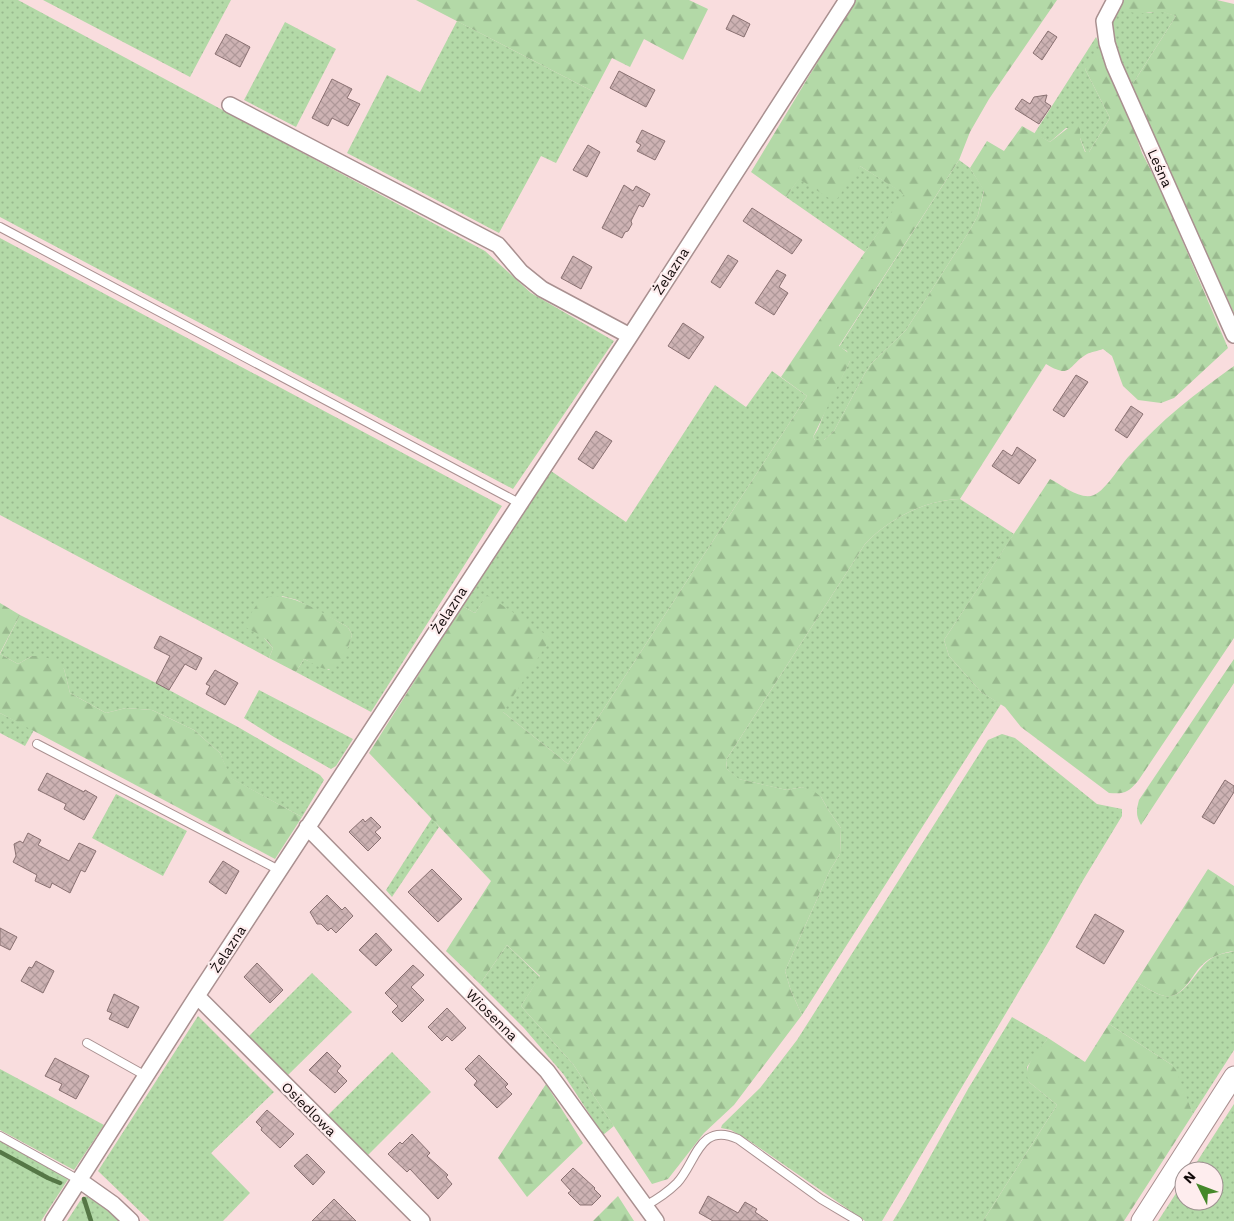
<svg xmlns="http://www.w3.org/2000/svg" width="1234" height="1221" font-family="'Work Sans',sans-serif">
	<style>
		.green { fill: url(#green-dots) }
		.forest { fill: url(#forest-firs) }
		.lines { fill: none; stroke-linecap: round; stroke-linejoin: round }
		.stream { stroke: #557746; stroke-width: 4.5 }
		.building { fill: url(#building-cross-hatch); stroke: #897071 }
		.service-casing { stroke: #a99090; stroke-width: 10 }
		.minor-casing { stroke: #a99090; stroke-width: 18 }
		.tertiary-casing { stroke: #a99090; stroke-width: 21 }
		.service { stroke: #fff; stroke-width: 8 }
		.minor { stroke: #fff; stroke-width: 15 }
		.tertiary { stroke: #fff; stroke-width: 19 }
		.labels { text-anchor: middle; dominant-baseline: central; stroke-width: 4.5; stroke-linejoin: round; paint-order: stroke }
		.street-label { font-size: 14px; fill: #110909; stroke: #feedee }
	</style>
	<defs>
		<pattern id="green-dots" width="8" height="8" patternUnits="userSpaceOnUse" patternTransform="scale(1.25)"><rect width="8" height="8" fill="#b3d9a7"/><path d="M2 2h.1M6 6h.1" fill="none" stroke="#99b98e" stroke-width="1.8" stroke-linecap="round"/></pattern>
		<pattern id="forest-firs" width="22" height="20" patternUnits="userSpaceOnUse" patternTransform="scale(1.25)"><rect width="22" height="20" fill="#b3d9a7"/><path d="M5 1l3.5 6h-7zM16 11l3.5 6h-7z" fill="#99b98e"/></pattern>
		<pattern id="building-cross-hatch" width="8" height="8" patternUnits="userSpaceOnUse" patternTransform="scale(1.25)"><rect width="8" height="8" fill="#cdb2b3"/><path d="M0 0l8 8M0 8l8-8" fill="none" stroke="#af9899"/></pattern>
	</defs>
	<rect width="100%" height="100%" fill="#f9ddde"/>
	<path class="green" d="M0,0H18L485,251L531,293L614,341L513,489L0,217Z
		M43,0H231L190,77Z
		M1118,4L1148,13L1161,11L1176,16L1132,85L1113,43L1108,20Z
		M457,21L594,92L556,163L541,156L499,233L347,153L387,75L420,92Z
		M285,22L336,49L296,127L244,100Z
		M1096,37L1103,52L1085,69L1110,118L1089,152L1086,153L1080,138V129L1066,128L1050,142L1034,134Z
		M959,160L970,168L984,190L978,215L970,230L906,330L871,364L865,373L834,431L824,440H815L813,437L818,429L827,406L850,361L847,351L839,347Z
		M860,166L905,194L865,252L786,197L799,178Z
		M0,238L502,506L371,712L296,672L304,659L329,670L348,647L352,635L348,627L297,600L282,596L264,638L273,648L269,658L0,515Z
		M772,371L807,396L568,764L503,712L487,596L475,613L462,606L551,471L626,522L715,385L746,407Z
		M960,499L1014,534L944,640L949,656L981,692L1001,704L802,1015L791,991L785,971L830,870L840,854L841,828L829,811L821,797L802,787L787,790L738,779L727,769L726,760L865,544C888,519 925,500 960,499Z
		M20,615L156,683L238,727L320,775L324,780L302,817L230,778L220,753L194,730L152,710L126,708L106,713L70,693L64,669L32,656L18,664L0,654Z
		M259,690L353,739L336,766L331,769L274,737L244,718Z
		M0,713L34,730L25,746L0,733Z
		M1002,734L1015,738L1097,804L1122,809V816L1082,882L1049,941L882,1221H865L751,1142L731,1130L721,1128L722,1125L760,1088L797,1040L988,740Z
		M116,794L187,831L163,876L92,838Z
		M432,818L439,827L392,897L386,890Z
		M507,945L540,977L521,1006L573,1064L614,1126L603,1135L564,1075L524,1028L480,984Z
		M1234,951V1050L1193,1114L1172,1065L1109,1024L1136,982C1144,986 1152,992 1161,995C1185,1003 1195,968 1212,958C1218,954 1227,953 1234,951Z
		M312,973L352,1012L288,1075L249,1036Z
		M198,1016L274,1092L211,1153L250,1193L223,1221H150L98,1171Z
		M1012,1017L1048,1038L1027,1067L1029,1082L1057,1105L983,1221H893L907,1198L968,1089Z
		M392,1052L431,1092L368,1155L328,1115Z
		M0,1069L104,1125L74,1170L0,1130Z
		M1234,1104V1221H1158L1184,1181V1201H1214V1171H1191Z
		M0,1140L69,1178L41,1221H0Z
		M86,1196L103,1206L121,1221H67L80,1201Z"/>
	<path class="forest" d="M416,0H689L708,9L683,60L644,39L630,67L612,58L594,92Z
		M855,0H1057L989,99L970,132L959,160L839,346L850,354V361L813,437L815,440H824L834,431L865,373L871,364L906,330L970,230L978,215L984,191L970,168L987,141L1004,151L1022,126L1050,142L1073,124L1077,125L1080,129V138L1085,152H1089L1110,118L1085,69L1090,60L1103,52L1123,99L1142,153L1160,188L1228,348L1174,398L1161,403L1138,400L1123,386L1112,356L1103,349C1098,351 1091,352 1087,354C1068,365 1072,380 1046,364L960,499C925,500 888,519 865,544L726,760L727,769L739,779L787,790L802,787L815,792L821,797L829,811L841,828L840,854L830,870L785,971L791,991L802,1015L734,1105L704,1133L668,1179L652,1184L573,1064L521,1006L540,976L507,945L480,984L446,951L491,881L369,753L462,606L475,613L487,595L551,638L503,712L568,764L807,396L781,377L904,194L860,166L835,202L799,179L786,197L751,172Z
		M1121,0H1217L1234,4V313L1141,109L1132,85L1176,16C1171,15 1165,12 1160,12C1142,11 1134,19 1118,4Z
		M1234,366V638L1138,781C1128,793 1124,794 1109,793L1021,727L1005,707L981,692L949,656L944,640L1050,479C1062,485 1077,498 1091,496C1104,494 1120,465 1130,455C1161,420 1196,393 1234,366Z
		M272,596C299,596 324,614 348,627L352,635C349,646 341,672 326,669C319,668 311,662 304,659L296,672L269,658L273,648C266,637 256,633 245,627C251,613 255,601 272,596Z
		M0,603L20,615L0,653Z
		M0,654L18,664L32,656H40L54,660L64,669L70,693L106,713L126,708L152,710L194,730L220,753L231,778L302,817L275,859L0,713Z
		M1234,659V683L1141,825C1136,816 1136,811 1139,800Z
		M1208,869L1234,886V951C1222,953 1211,956 1202,965C1190,977 1182,1002 1161,995C1152,992 1144,986 1136,982Z
		M1109,1024L1172,1065L1176,1070L1193,1114L1124,1221H983L1057,1105L1029,1082C1021,1067 1039,1050 1048,1038L1085,1062Z
		M546,1084L583,1143L527,1197L498,1158Z
		M618,1196L634,1221H593Z"/>
	<g class="lines">
		<path class="stream" d="M0,1152L48,1178L60,1183
			M84,1199L91,1221"/>
	</g>
	<path class="building" d="M733,15L750,24L744,37L726,29Z
		M1048,31L1057,37L1042,60L1033,53Z
		M226,34L250,47L240,67L215,54Z
		M619,71L655,90L646,107L610,88Z
		M332,79L352,89L347,98L360,104L348,126L332,118L328,126L312,118Z
		M1047,95L1045,102L1051,106L1039,124L1015,109L1022,99L1030,104L1034,97Z
		M642,130L665,141L655,160L637,151L641,145L636,142Z
		M588,145L600,152L587,177L573,170Z
		M624,185L633,191L636,186L650,194L643,207L639,205L631,221L632,224L628,231L625,232L622,238L602,228Z
		M752,208L802,240L792,254L743,221Z
		M728,255L738,261L720,288L711,282Z
		M573,256L592,267L581,289L561,278Z
		M777,270L786,275L779,287L788,293L774,315L755,303Z
		M683,323L704,337L689,359L668,346Z
		M1076,375L1088,382L1064,417L1053,410Z
		M1131,406L1143,414L1127,438L1115,430Z
		M596,431L612,441L593,469L578,459Z
		M1017,447L1036,460L1019,484L992,466L1003,450L1012,456Z
		M160,636L202,658L196,670L185,664L169,690L156,683L170,656L154,648Z
		M215,670L238,683L225,705L206,694L210,686L206,684Z
		M47,773L84,792L85,790L97,797L84,820L64,809L66,804L38,790Z
		M1225,780L1234,786V792L1214,824L1202,817Z
		M371,817L381,827L375,832L381,838L368,851L349,832L363,819L365,822Z
		M28,833L41,840L38,845L69,861L79,843L96,851L85,872L81,870L70,893L52,883L50,888L35,881L37,875L13,862L16,856L14,844L20,841L23,843Z
		M223,861L239,871L226,894L209,882Z
		M432,869L462,899L438,922L408,892Z
		M327,895L342,910L345,907L353,916L336,933L331,928L328,931L321,924H317L310,912Z
		M1095,914L1124,931L1104,964L1076,947Z
		M0,928L17,937L10,950L0,945Z
		M376,933L392,950L376,966L359,950Z
		M36,961L54,971L43,993L21,981L29,967L32,968Z
		M257,963L283,990L270,1003L244,977Z
		M413,965L424,975L411,987L424,1000L402,1022L392,1012L398,1006L385,993Z
		M114,994L139,1007L128,1028L109,1019L112,1013L107,1011Z
		M447,1008L466,1028L452,1041L447,1036L442,1041L428,1027Z
		M327,1052L341,1066L337,1071L347,1081L335,1093L309,1070Z
		M479,1055L508,1084L505,1087L512,1094L497,1108L474,1085L477,1081L465,1069Z
		M55,1058L89,1076L76,1099L59,1090L62,1084L45,1076Z
		M267,1110L294,1134L280,1148L261,1130L262,1128L256,1122Z
		M412,1134L430,1153L427,1156L448,1175L446,1177L452,1184L438,1199L410,1169L407,1172L388,1154L400,1142L402,1144Z
		M307,1154L325,1172L313,1185L294,1166Z
		M573,1168L595,1188L594,1189L601,1196L592,1205H580L568,1193L571,1191L561,1180Z
		M708,1196L738,1213L745,1202L757,1209L755,1212L768,1221H713L699,1213Z
		M334,1199L356,1221H312Z"/>
	<g class="lines">
		<g class="service-casing">
			<path id="service" d="M0,227L519,503
				M37,744L279,870
				M87,1043L146,1076
				M0,1136L79,1180
				M645,1206C656,1200 668,1192 677,1183C696,1163 699,1121 738,1139L821,1199L858,1221"/>
		</g>
		<g class="minor-casing">
			<path id="minor" d="M1115,0L1104,21L1107,43L1114,65L1234,335
				M230,105L498,245L521,272L542,289L630,336
				M307,827L547,1071L656,1221
				M197,996L422,1221
				M79,1180L113,1204L131,1221
				M53,1221L197,996L630,336L847,0"/>
		</g>
		<g class="tertiary-casing">
			<path id="tertiary" d="M1141,1221L1234,1076"/>
		</g>
		<use href="#service" class="service"/>
		<use href="#minor" class="minor"/>
		<use href="#tertiary" class="tertiary"/>
	</g>
	<g class="labels">
		<g class="street-label">
			<text transform="translate(1160 168) rotate(66)">Leśna</text>
			<text transform="translate(671 271) rotate(-57)">Żelazna</text>
			<text transform="translate(449 610) rotate(-57)">Żelazna</text>
			<text transform="translate(228 949) rotate(-57)">Żelazna</text>
			<text transform="translate(492 1015) rotate(45)">Wiosenna</text>
			<text transform="translate(309 1109) rotate(45)">Osiedlowa</text>
		</g>
	</g>
	<g transform="translate(1199 1186) rotate(312)"><circle r="24" fill="#feedee" stroke="#9f9292"/>
	<path d="M0-4L9 19L0 12L-9 19Z" fill="#45882b"/>
	<text y="-8" font-size="14" font-weight="bold" text-anchor="middle" fill="#110909">N</text>
	</g>
</svg>
